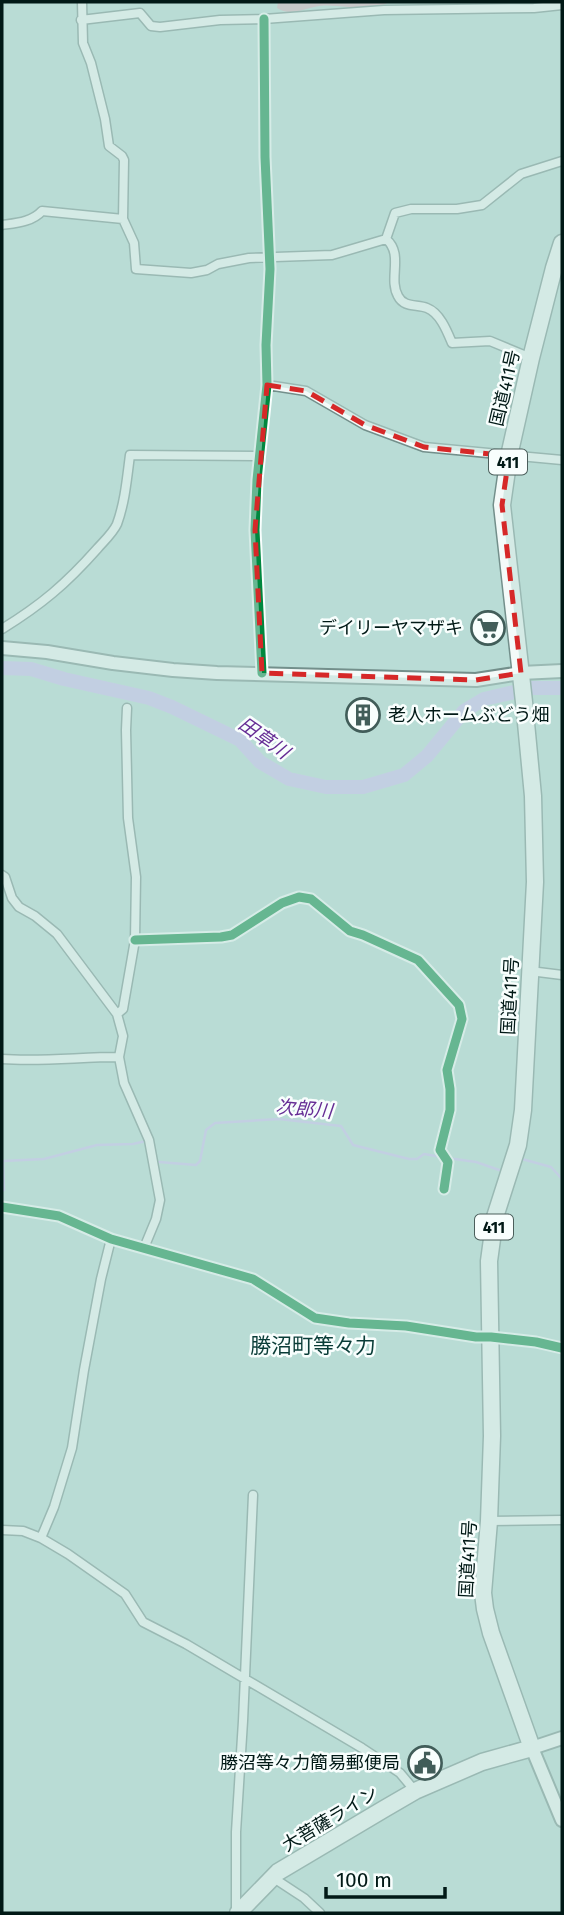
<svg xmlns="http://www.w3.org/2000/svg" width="564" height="1915" font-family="'Fira Sans','Noto Sans JP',sans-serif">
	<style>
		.green { fill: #d9b1bb }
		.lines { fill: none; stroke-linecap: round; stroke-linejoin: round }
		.stream { stroke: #cdbff1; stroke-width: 2.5 }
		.river { stroke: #cdbff1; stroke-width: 14 }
		.street-casing { stroke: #738f8b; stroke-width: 11 }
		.secondary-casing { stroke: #738f8b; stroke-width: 16 }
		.primary-casing { stroke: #738f8b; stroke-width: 16 }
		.highway-casing { stroke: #738f8b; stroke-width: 19 }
		.street { stroke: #f4faf9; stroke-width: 8 }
		.secondary { stroke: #f4faf9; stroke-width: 12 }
		.primary { stroke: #f4faf9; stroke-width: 12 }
		.highway { stroke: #f4faf9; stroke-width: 16 }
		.cycleway-casing { stroke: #f8fefd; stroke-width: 13 }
		.cycleway { stroke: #00873e; stroke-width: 9 }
		.marked { fill: none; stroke: #d62828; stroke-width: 5; stroke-dasharray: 14 9; stroke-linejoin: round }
		.labels { text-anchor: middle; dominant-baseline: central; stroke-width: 5; stroke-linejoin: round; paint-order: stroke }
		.shield { fill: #f8fefd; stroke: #4b5e5b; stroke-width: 2 }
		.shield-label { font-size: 16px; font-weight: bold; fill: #011916 }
		.street-label { font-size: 18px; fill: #011916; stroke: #f8fefd }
		.poi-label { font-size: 18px; fill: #011916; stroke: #f8fefd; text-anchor: end }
		.water-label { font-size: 19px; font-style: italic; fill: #662e95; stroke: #f8fefd }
		.quarter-label { font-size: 21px; fill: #093c37; stroke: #f8fefd }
	</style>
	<rect width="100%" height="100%" fill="#b9dcd6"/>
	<path class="green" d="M278,2H389C367,15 343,3 319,6C305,8 290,17 277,8Z"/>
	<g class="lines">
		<path class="stream" d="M448,1158L476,1162L502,1171
			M521,1161L522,1159L551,1167L562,1179
			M159,1162L196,1165L200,1161L206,1130L215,1123L279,1119L341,1126L353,1145L409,1159H417L424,1154L441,1157
			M2,1191L4,1190L3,1161L44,1159L97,1145L133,1144L146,1141"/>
		<path class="river" d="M2,668L31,669L64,679L149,698L172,707L240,740L260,762L289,779L326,787H363L404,775L427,756L464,711L484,699L532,688H562"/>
		<g class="street-casing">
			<path id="street" d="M82,2L83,43L91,63L105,119L109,146L122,156L124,160L123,219L134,243L136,269L191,273L207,270L218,264L249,258L332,255L386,239
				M81,20L140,13L151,26L160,27L220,20L264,19L384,10L534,8L562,5
				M2,225C16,223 32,222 42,211L123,219
				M386,239C404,254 388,278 398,296C404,308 417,304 427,308C440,313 447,331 452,343L490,341L531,358
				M386,239L395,213L411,209H457L482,205L521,174L562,161
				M267,385L306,391L365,425L424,447L562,460
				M2,629C41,605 66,584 97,549C103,542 113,533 117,524C125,502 127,478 130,455L259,456
				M262,673L255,530L257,480L267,385L266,345L270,269L265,157L264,19
				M2,875L5,877L12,898L19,907L35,916L57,934L117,1014L123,1036L119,1057L124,1083L149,1140L160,1200L156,1219L144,1248
				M135,940L221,937L232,935L282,903L299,897L311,899L350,931L363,935L418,960L459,1005L462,1019L447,1070L450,1089V1110L440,1150L448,1162L444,1189
				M530,971L562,975
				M117,1014L123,1009L135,940L136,877L128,818L126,730L127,708
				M2,1059C41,1062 80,1057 119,1057
				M2,1207L59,1216L111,1239L253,1279L315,1318L349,1323L406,1326L476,1337H491L536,1342L562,1348
				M489,1521L562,1520
				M2,1530L23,1531L41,1538L68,1554L125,1594L143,1622L186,1644L362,1748L400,1773L415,1791
				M41,1538L54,1507L72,1448L84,1370L101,1279L111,1239
				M272,1877L304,1898L320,1913
				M236,1913V1832L243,1721L253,1495"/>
		</g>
		<g class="secondary-casing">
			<path id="secondary" d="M2,648L47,652L113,663L173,670L217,673L476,680L521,673L562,671
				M532,1748L562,1820"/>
		</g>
		<g class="primary-casing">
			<path id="primary" d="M532,1748L562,1738"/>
		</g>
		<g class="highway-casing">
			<path id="highway" d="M238,1913L278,1872L384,1809L415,1791L482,1762L532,1748L491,1633L485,1609L483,1593L489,1521L492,1436L489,1261L495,1217L518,1145L523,1110L535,882L533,796L524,702L502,505L509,456L531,358L554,268L562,243"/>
		</g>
		<use href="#street" class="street"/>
		<use href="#secondary" class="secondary"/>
		<use href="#primary" class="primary"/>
		<use href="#highway" class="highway"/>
		<g class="cycleway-casing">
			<path id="cycleway" d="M262,673L255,530L257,480L267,385L266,345L270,269L265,157L264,19
				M135,940L221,937L232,935L282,903L299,897L311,899L350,931L363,935L418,960L459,1005L462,1019L447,1070L450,1089V1110L440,1150L448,1162L444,1189
				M2,1207L59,1216L111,1239L253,1279L315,1318L349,1323L406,1326L476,1337H491L536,1342L562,1348"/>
		</g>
		<use href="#cycleway" class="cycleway"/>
	</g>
	<path d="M0 0H564V1915H0ZM267,385L306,391L365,425L424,447L509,456L502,505L521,673L476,680L262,673L255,530Z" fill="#b9dcd6" fill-opacity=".55" fill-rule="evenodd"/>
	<path class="marked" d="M267,385L306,391L365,425L424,447L509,456L502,505L521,673L476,680L262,673L255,530Z"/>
	<defs>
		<g id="supermarket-ring" transform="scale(1.75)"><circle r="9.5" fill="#f8fefd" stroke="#415d59" stroke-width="1.5"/><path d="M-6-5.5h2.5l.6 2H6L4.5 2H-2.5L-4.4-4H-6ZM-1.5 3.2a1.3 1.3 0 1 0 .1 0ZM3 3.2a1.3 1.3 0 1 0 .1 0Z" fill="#415d59"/></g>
		<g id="building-ring" transform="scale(1.75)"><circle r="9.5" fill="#f8fefd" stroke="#415d59" stroke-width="1.5"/><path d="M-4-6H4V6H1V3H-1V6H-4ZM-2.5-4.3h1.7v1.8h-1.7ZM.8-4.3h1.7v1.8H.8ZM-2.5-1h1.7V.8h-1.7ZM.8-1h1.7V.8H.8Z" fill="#415d59"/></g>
		<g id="civic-ring" transform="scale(1.75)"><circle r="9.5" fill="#f8fefd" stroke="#415d59" stroke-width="1.5"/><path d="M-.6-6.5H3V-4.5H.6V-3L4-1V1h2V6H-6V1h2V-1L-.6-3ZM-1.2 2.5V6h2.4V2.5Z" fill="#415d59"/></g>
	</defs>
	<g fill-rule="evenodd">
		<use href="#supermarket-ring" x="488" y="628"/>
		<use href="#building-ring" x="363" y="715"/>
		<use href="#civic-ring" x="425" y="1763"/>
	</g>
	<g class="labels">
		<g class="shield">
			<rect x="489" y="449.5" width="38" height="25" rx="5"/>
			<rect x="475" y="1214.5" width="38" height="25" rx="5"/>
		</g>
		<g class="shield-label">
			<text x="508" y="462">411</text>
			<text x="494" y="1227">411</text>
		</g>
		<g class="street-label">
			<text transform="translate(505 388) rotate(-77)">国道411号</text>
			<text transform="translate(510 996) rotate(-87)">国道411号</text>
			<text transform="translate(468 1559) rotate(-87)">国道411号</text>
			<text transform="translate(330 1819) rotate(-31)">大菩薩ライン</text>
		</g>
		<g class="poi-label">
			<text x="463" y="628">デイリーヤマザキ</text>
			<text x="388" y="715" text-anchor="start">老人ホームぶどう畑</text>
			<text x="400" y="1763">勝沼等々力簡易郵便局</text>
		</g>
		<g class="water-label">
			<text transform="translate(264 738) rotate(35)">田草川</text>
			<text transform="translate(304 1109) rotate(5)">次郎川</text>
		</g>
		<g class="quarter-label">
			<text x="313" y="1346">勝沼町等々力</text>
		</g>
	</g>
	<rect width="564" height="1915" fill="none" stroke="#011916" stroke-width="7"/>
	<path d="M326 1887v10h119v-10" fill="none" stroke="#011916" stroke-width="3.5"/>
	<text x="336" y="1887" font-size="21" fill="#011916" stroke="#f8fefd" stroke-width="5" paint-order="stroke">100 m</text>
</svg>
